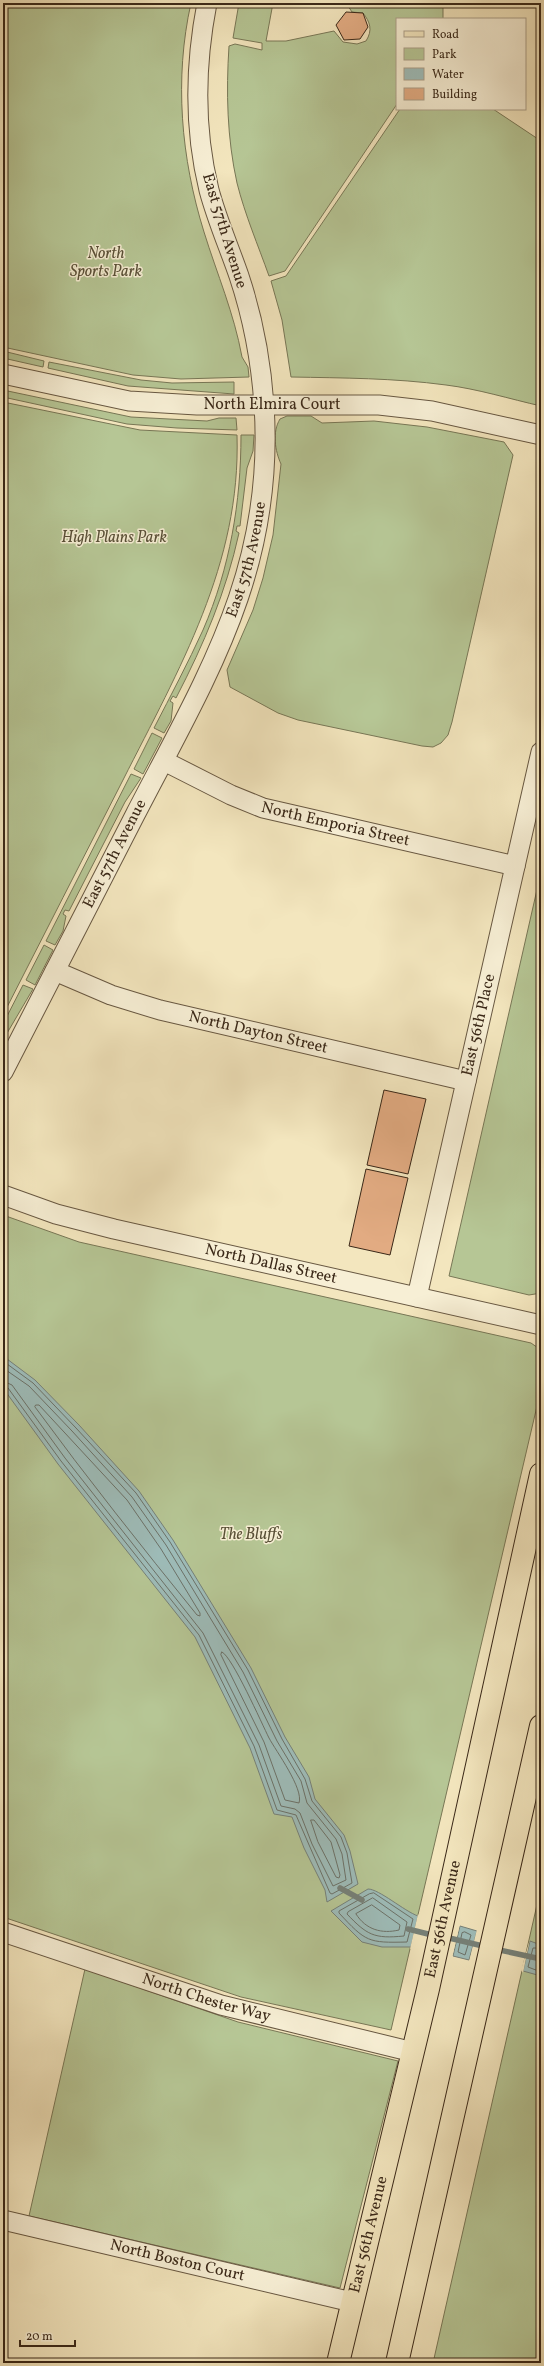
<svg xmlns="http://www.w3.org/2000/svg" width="544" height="2366" font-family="Vollkorn,serif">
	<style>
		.green { fill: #b6c695; stroke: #787756 }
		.water { fill: #9ebdba; stroke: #768179 }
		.pier { fill: #f3e6be }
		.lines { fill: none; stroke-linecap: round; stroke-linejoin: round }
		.shore { stroke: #6c7269; stroke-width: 1 }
		.stream { stroke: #768179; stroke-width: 5.5 }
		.building { fill: #e2ab82; stroke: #3a2818 }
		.minor-casing { stroke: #685842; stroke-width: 21 }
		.primary-casing { stroke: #3a2818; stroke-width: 24 }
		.minor { stroke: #f7efd5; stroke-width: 19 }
		.primary { stroke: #f3e6be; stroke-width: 22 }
		.labels { text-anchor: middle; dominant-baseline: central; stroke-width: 3; stroke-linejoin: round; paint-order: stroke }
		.street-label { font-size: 16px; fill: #3a2818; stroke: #f7efd5 }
		.park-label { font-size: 16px; font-style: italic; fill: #595037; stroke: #f7efd5 }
	</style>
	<rect width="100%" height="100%" fill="#f3e6be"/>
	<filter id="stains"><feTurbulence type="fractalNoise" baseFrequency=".005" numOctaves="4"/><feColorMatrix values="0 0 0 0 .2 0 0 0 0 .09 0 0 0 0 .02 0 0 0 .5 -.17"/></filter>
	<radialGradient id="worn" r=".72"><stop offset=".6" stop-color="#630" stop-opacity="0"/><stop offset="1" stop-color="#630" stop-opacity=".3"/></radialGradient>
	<path class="green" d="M3,3H191C174,79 181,158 204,232C217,274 234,313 242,357L248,367L249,377L181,379L133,375L3,347Z
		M239,3H273L266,41H286L334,31L343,42L357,44L366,41C373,30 370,22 363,13L352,12L346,3H443V19H397V104L285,271L269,276C258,245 245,215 237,183C227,138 226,92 229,46L235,44L262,50V43L233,38Z
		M400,109H493L541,141V406C510,399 478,389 446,385C394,378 343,378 291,377L282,320L271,281L286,276Z
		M3,351L44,361L43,367L3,358Z
		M49,362L141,380L172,383L234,382V394L128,386L48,368Z
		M3,390L131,417L207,421L219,418H236L237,430L177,428L127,424L3,397Z
		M3,402L140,430L237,435C241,564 179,669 123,780C83,858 43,937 3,1015Z
		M287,416H311L322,423L374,421L427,427L504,442L513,455L452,722L448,735L441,743L433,747L422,746L298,720L278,713L230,687L227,670L253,610L263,578L273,535L281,464C275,451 272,432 280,419Z
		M241,435H254L253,451L247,468L240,526H237L236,531L239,533C226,592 204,644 176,698L173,696L170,701L173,703L171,721L164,733L154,728C171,695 188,663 203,630C230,568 241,502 241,435Z
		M152,733L162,738L143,774L134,769Z
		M131,774L141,778L125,802L69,911L65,910L63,914L66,916L63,931L55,945L46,941Z
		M541,872V1293L529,1295L449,1276Z
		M44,945L53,950L35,985L26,980Z
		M23,985L33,989L3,1040V1024Z
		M3,1215L79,1242L531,1343L541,1350V1389L391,2030L241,1997L3,1917Z
		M541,1887V2363H433Z
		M85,1969L238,2022L398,2061L340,2288L29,2216Z"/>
	<path class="water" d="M3,1356L35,1380L79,1425L139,1491L173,1540L251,1668L285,1737L309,1777L315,1799L344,1835L350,1851L358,1884L327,1902L325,1890L304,1848L292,1817L274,1814L250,1748L195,1637L58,1464L3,1388Z
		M368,1889C379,1889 404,1911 418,1916L411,1947H382L362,1942L331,1911Z
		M460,1926L477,1931L469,1960L453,1956Z
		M530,1941L541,1945V1976L523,1971Z"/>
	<path class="pier" d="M418,1914L420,1917L413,1948L410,1949Z
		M460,1924L452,1958L451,1956L458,1926Z
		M477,1929L479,1931L471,1961L469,1962Z
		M530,1939L523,1973L521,1970Z"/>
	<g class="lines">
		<path class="shore" d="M3,1361L33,1383L76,1428L136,1493L170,1542L248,1670L282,1739L305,1779L312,1801L341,1837L347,1853L352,1883L332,1894L330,1893L296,1815L277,1810L254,1746L199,1635L61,1461L8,1388L3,1386
			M3,1368L29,1386L72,1431L132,1497L166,1545L243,1672L277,1741L301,1781L307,1803L336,1839L342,1854L346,1880L333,1886L312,1844L300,1813L295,1809L281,1806L259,1745L203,1633L65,1458L12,1385L3,1381
			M36,1405H39L127,1500L161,1549L200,1613V1616L197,1615C142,1547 87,1478 35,1407Z
			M222,1652C232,1656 262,1724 269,1738C276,1751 304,1789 299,1803L285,1800L264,1742L221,1655Z
			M311,1820H314L331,1842L340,1875L339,1878L336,1877L318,1842Z
			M374,1893L413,1919L407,1942C368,1943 366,1942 339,1913V1911L369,1894Z
			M373,1898L407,1922L404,1936C374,1939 367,1935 347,1914L348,1912Z
			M372,1905L400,1925L399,1930C382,1934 366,1930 356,1914Z
			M465,1932L471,1935L465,1955L458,1952L462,1933Z
			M541,1948H533L528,1967L541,1972"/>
		<path class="stream" d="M340,1888L362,1900
			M408,1929L436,1936
			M445,1937L487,1947
			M495,1949L541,1959"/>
	</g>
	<path class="building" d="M346,12L363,13L368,27L360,39L344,40L336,25Z
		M384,1090L426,1099L408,1174L367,1165Z
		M366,1169L408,1178L390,1255L349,1246Z"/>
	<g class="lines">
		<g class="minor-casing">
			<g id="minor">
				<path id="s1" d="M3,374L129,401L197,405H379L432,411L541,435"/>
				<path id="s2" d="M164,761L231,795L263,808L515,866"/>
				<path id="s3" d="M55,971L111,995L160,1010L466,1081"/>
				<path id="s4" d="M3,1072C48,985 92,899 136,813C208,674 275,568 264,405C261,361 253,318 239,276C229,247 217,220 209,190C194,129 195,65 207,3"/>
				<path id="s5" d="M3,1195L56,1214L114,1229L541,1325"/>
				<path id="s6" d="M417,1297L541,752"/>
				<path id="s7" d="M3,1932L221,2005L413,2052"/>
				<path id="s8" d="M3,2220L352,2302"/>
			</g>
		</g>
		<g class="primary-casing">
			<g id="primary">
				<path id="s9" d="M338,2363L428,1989L541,1474"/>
				<path d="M397,2363L541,1726"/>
			</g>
		</g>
		<use href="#minor" class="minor"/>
		<use href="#primary" class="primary"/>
	</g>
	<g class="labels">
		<g class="street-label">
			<text transform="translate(224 231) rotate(73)">East 57th Avenue</text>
			<text stroke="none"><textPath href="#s1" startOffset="272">North Elmira Court</textPath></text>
			<text stroke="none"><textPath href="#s4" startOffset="569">East 57th Avenue</textPath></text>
			<text stroke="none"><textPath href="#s2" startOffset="184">North Emporia Street</textPath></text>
			<text stroke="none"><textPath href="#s4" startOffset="245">East 57th Avenue</textPath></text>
			<text stroke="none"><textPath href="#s6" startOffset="279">East 56th Place</textPath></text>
			<text stroke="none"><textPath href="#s3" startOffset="213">North Dayton Street</textPath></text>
			<text stroke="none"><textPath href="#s5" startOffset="277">North Dallas Street</textPath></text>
			<text stroke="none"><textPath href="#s9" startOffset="456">East 56th Avenue</textPath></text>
			<text stroke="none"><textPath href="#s7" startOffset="214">North Chester Way</textPath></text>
			<text stroke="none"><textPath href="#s9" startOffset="132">East 56th Avenue</textPath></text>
			<text stroke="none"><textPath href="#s8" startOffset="179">North Boston Court</textPath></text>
		</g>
		<g class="park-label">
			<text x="106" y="254">North<tspan x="106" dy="18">Sports Park</tspan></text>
			<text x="114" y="538">High Plains Park</text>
			<text x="251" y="1535">The Bluffs</text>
		</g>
	</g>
	<rect width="544" height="2366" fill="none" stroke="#f3e6be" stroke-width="16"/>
	<rect x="4" y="4" width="536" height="2358" fill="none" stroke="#3a2818" stroke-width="2"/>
	<rect x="8" y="8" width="528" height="2350" fill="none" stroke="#3a2818"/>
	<rect x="396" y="18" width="130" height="92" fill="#f7efd5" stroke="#ab9f89"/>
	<rect x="404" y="31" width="20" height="6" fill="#f3e6be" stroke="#ab9f89"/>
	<text x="432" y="38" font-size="12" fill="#3a2818">Road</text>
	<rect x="404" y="48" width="20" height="12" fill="#b6c695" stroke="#ab9f89"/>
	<text x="432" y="58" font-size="12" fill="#3a2818">Park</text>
	<rect x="404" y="68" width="20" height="12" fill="#9ebdba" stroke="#ab9f89"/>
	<text x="432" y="78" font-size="12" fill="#3a2818">Water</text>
	<rect x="404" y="88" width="20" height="12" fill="#e2ab82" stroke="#ab9f89"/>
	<text x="432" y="98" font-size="12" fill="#3a2818">Building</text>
	<path d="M20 2340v6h55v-6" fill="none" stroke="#3a2818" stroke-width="2"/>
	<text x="26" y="2340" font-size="12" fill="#3a2818" stroke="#f7efd5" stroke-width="3" paint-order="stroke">20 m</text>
	<rect width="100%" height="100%" filter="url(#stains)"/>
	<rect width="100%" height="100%" fill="url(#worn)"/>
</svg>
